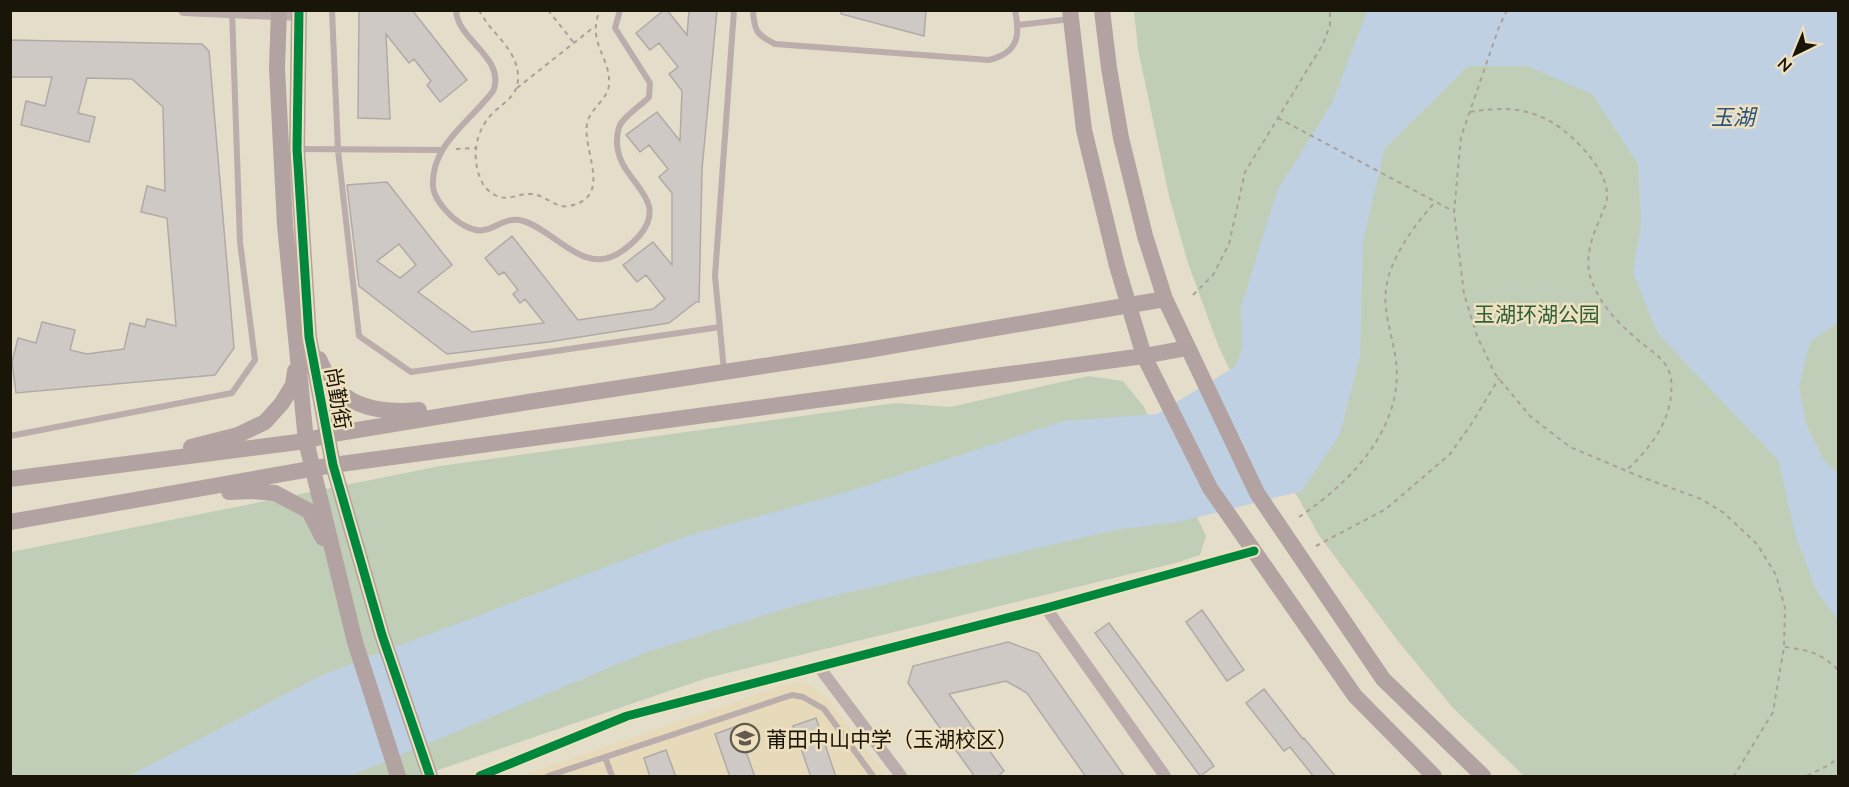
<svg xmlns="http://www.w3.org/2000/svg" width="1849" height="787" font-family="Lato,'Noto Sans SC',sans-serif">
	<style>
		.built { fill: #e6dabb }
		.green { fill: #c0ceb7 }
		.water { fill: #bed0e2 }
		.building { fill: #cfc9c6; stroke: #b0aaa7; stroke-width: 1.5; fill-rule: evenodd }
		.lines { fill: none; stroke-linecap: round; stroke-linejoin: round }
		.path { stroke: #a9a09b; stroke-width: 2; stroke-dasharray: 4.5 4.5; stroke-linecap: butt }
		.lane { stroke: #baadab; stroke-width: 6 }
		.street { stroke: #baadab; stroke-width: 12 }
		.secondary { stroke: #b2a2a1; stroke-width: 16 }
		.cycleway-casing { stroke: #efe1bf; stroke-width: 13 }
		.cycleway { stroke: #00873e; stroke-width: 9 }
		.labels { text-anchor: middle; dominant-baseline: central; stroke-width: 5; stroke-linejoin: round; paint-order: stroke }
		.park-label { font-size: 21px; fill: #2c6139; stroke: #efe1bf }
		.street-label { font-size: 21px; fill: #1a1509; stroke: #efe1bf }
		.poi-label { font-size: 21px; fill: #1a1509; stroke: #efe1bf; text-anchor: start }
		.water-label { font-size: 22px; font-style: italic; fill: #2b537f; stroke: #efe1bf }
	</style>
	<rect width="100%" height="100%" fill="#e4ddca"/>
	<path class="built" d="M801,682L811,685L828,699L886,776H521L784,685Z"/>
	<path class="green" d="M1134,11H1838V776H1524L1453,708L1398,641L1318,534L1299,499L1274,462L1218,345L1188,263L1169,196L1138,49Z
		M1088,376L1123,381L1144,407L1206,536L1200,555L1179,562L707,678L441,769L426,776H11V552L440,466L896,403L950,407Z"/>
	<path class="water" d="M1367,11H1838V323L1810,342L1799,386L1806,424L1823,459L1838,474V620L1817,592L1796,537L1778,460L1658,334L1633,272L1641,224L1638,164L1592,94L1527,66H1468L1385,148L1363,241L1360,356L1340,434L1302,491L1178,522L1115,530L804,603L647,652L350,776H129L322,675L687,536L847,492L1064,421L1157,414L1236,366L1242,347L1241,307L1277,191L1332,103Z"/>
	<path class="building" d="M359,10H412L467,80L440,102L427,85L431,81L414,59L409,63L386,34L390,119L358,118Z
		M664,10H667L687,35L689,10H717L702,169L699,302H696L669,323L548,342L447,354L359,286L347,185L387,182L452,265L418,292L472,332L544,323L525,299L520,303L513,294L518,290L504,272L499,275L485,258L512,236L578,320L653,309L665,299L646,275L637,282L623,265L653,242L672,265V193L659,177L668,169L649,145L640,152L626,135L657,112L680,141L682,91L669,74L678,67L659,43L650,50L636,33ZM399,244L416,265L400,278L377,261Z
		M841,10H926L924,36L841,14Z
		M10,40L202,44L209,51L234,348L215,375L16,393L12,362L18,338L36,343L42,322L75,330L70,350L87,354L124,349L130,323L145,327L147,319L176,326L167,218L141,212L147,186L165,191L163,107L132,79L87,78L78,113L95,117L89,142L21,125L26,101L45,106L52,77H10Z
		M1202,610L1244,670L1227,681L1186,622Z
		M1109,623L1214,766L1200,776L1095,633Z
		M1008,642L1038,653L1125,777H1086L1027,693L1006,681L949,694L1004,771L997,777H975L908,683L913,666Z
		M1264,689L1303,739L1304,738L1336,777H1314L1290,747L1284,751L1246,703Z
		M816,718L836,777H811L793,726Z
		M737,726L755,777H730L715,734Z
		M666,750L676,777H650L644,758Z"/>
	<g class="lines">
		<path class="path" d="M479,10C490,33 517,48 518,76C519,97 503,102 491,115C476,131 472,155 479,175C482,185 489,194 500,197C511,200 520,193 531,194C544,194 556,209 569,206C616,197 579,147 588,120C593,107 608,98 609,85C611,57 586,42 600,10
			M548,10L574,43
			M1507,10L1499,27L1461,137L1454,212L1464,294L1477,336L1495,374L1530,416L1570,447L1636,475L1701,499L1724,513L1757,544L1776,575L1785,608L1784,647L1773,712L1734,776
			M517,88L594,27
			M1470,112C1521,103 1552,113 1587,153C1597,165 1608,181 1607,197C1607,204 1602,212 1600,219C1592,236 1585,257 1590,276C1599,304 1617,322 1638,340C1647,348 1658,354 1665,364C1672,374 1672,384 1671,395C1668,426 1648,450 1626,471
			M1278,118L1453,211
			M456,149L476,148
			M1193,295L1213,275L1229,244L1245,172L1323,44L1330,25V10
			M1299,517C1350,483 1404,428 1396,361C1393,337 1383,314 1386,289C1390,257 1415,225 1435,202
			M1316,546L1386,509L1450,454L1472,423L1499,378
			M1785,647C1808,650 1821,653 1838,670
			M1807,776L1829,765L1838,758"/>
		<path class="lane" d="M332,10L338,150L359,336L411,372L720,327
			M456,10C457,40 504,56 494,89C492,94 486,99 483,103C461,128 431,150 433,186C434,205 465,234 484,230C498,227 508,216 523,221C555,230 583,276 619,253C627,248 634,242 640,235C671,197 618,182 617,143C617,136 617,131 620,125C626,114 641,106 649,97L650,83L615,28L620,10
			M753,10C754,31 757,35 775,44L989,60C1017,53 1021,37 1015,10
			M1018,25L1071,19
			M298,149L441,150
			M724,371L715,276L734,10
			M10,436L232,393L255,360L240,242L232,11
			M605,757L612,776
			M548,776L792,695L803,697L824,709L873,776"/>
		<path class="street" d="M184,10L299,15
			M1046,608L1165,776
			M819,667L901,776
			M480,776L627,716L1046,608L1254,551"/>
		<path class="secondary" d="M279,10L277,68L285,225L306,441L355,642L398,776
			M299,10L297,149L309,337L333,465L382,635L430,776
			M1070,10L1084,130L1117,266L1144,356L1210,488L1355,696L1434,776
			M1102,10L1109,68L1121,138L1145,236L1165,299L1257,493L1383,679L1483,776
			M319,359C323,367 327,377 332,384C353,410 388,413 419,410
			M191,447L238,435L265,422L282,403L293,385L295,371
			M10,479L306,441L327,435L528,402L862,351L1165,299
			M229,492L252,491L275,493L309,511L323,538
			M10,522L333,465L1144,356L1187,348"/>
		<g class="cycleway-casing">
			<path id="cycleway" d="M299,10L297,149L309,337L333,465L382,635L430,776
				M480,776L627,716L1046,608L1254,551"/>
		</g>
		<use href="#cycleway" class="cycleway"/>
	</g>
	<defs>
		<g id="school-ring" transform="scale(1.5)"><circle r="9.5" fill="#efe1bf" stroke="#615b4d" stroke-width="1.5"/><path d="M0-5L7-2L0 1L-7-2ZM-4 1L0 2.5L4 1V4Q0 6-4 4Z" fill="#615b4d"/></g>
	</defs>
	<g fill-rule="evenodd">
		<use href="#school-ring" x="745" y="738"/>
	</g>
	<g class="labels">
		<g class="park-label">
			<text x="1537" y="313">玉湖环湖公园</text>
		</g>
		<g class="street-label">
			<text transform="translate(339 398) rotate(80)">尚勤街</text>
		</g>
		<g class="poi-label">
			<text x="766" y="738">莆田中山中学（玉湖校区）</text>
		</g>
		<g class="water-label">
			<text x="1733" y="116">玉湖</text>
		</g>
	</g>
	<rect width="1849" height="787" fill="none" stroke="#1a1509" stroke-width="24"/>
	<g transform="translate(1795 54) rotate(223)" stroke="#efe1bf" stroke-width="4.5" paint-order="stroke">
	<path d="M0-4.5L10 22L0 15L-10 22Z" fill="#1a1509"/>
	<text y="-9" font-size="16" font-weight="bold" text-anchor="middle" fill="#1a1509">N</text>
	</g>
</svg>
